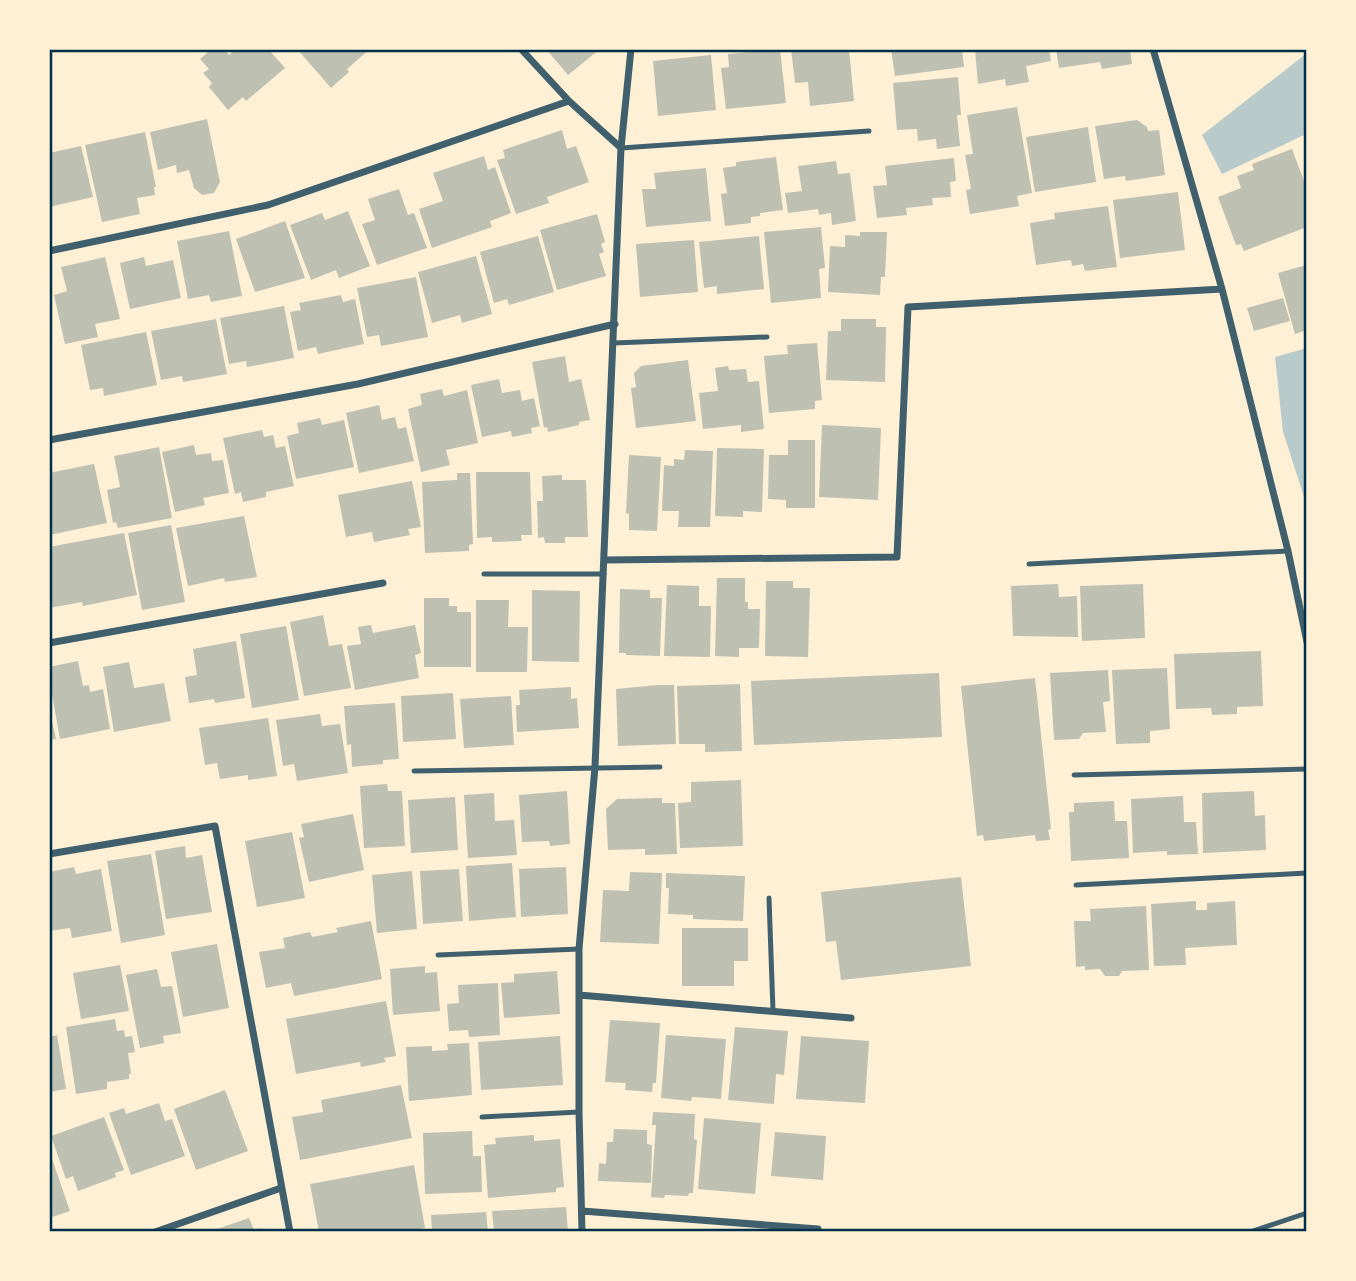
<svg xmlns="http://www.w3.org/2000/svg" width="1356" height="1281" font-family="'Titillium Web',sans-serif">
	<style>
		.green { fill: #b9caca }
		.building { fill: #bec0b2 }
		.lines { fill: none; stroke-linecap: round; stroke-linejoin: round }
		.service { stroke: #3f606c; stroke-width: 5 }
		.minor { stroke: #3f606c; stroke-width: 7 }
		.neatline { fill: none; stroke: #003049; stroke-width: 2.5 }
	</style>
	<rect width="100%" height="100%" fill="#fdf0d5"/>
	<path class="green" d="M1307,53L1306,134L1222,174L1202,135Z
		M1307,348V506L1283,432L1275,357Z"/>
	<path class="building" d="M212,49H224L229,55L235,49H268L285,68L246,101L243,97L228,110L209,87L212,83L203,73L209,69L200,59Z
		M297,49H370L347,69L349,72L331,88Z
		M546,49H600L568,75Z
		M780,49L786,103L726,109L721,68L729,67L728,54Z
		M791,49H849L854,101L810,106L808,82L795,83Z
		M891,49H962L964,67L895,76Z
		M975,49H1049L1051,61L1026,66L1029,82L1006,86L1005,79L978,84Z
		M1056,49H1130L1132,64L1102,69L1100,62L1059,68Z
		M711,55L716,110L658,116L653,61Z
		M958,77L961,115H957L960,146L937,149L936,139L918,141L917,129L897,130L893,83Z
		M1017,107L1032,193L1017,196L1019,206L970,214L966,190L971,189L965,155L973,154L967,115Z
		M207,119L220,182L214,193L202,195L194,188L189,170L177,173L176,165L158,170L150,132Z
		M1137,120L1147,127L1148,131L1159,130L1165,175L1126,181L1125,176L1104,179L1095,126Z
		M1088,127L1096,182L1035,192L1026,137Z
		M562,130L567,149L576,146L589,182L547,197L549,203L516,214L497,160L505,158L503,150Z
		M145,132L156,187H154L155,195L137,198L140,214L102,222L85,145Z
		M81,146L93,197L49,207V153Z
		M1292,149L1307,189V227L1244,251L1241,244L1236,245L1218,197L1241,188L1237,176L1254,170L1252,164Z
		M484,156L488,170L495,167L511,213L490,221L492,227L432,248L419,209L443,201L433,173Z
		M776,157L783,210L760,213V216L751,217V223L725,226L721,194L727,193L723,168L736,166V162Z
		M954,158L956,181L950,182L951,197L932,198L933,205L906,208L907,215L877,218L873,186L887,185L885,166Z
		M836,161L838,174L850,173L856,221L832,225L831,213L819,215L818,209L788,213L785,193L802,191L798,166Z
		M706,168L711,221L646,227L642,189H656L654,173Z
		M399,189L408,215L414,213L427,248L377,265L362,224L375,220L368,199Z
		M1178,192L1185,250L1120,258L1113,200Z
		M1108,206L1117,267L1085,271L1083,264L1072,266L1071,260L1036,265L1030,223L1055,219L1054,213Z
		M348,211L370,266L339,278L336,270L311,280L290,225L322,213L325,220Z
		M597,214L605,242L601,244L604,252L599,254L606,276L557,290L540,230Z
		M285,221L305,278L255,292L236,239Z
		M821,227L825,268L819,269L821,298L771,303L764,232Z
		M229,231L242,296L211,302L209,295L188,299L177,241Z
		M860,232H887L885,277H881L880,295L828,292L830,246L845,247V235L860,236Z
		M538,236L554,292L509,305L507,299L494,303L480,252Z
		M759,236L764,289L717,294V286L704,288L699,242Z
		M694,240L698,292L640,297L636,244Z
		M476,256L492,314L462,323L460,315L432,323L418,272Z
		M105,257L120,319L95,324L98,337L65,344L54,295L67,291L61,267Z
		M144,257L146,266L173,260L181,298L130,309L120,263Z
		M1307,257V330L1295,334L1278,273L1306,265L1304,258Z
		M416,277L428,337L381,346L379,335L367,337L357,288Z
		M341,295L343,302L355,299L364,344L318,354L316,347L298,351L290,312L301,310L299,303Z
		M1283,298L1290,321L1254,331L1247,308Z
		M284,306L294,358L247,367L246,361L229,364L220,318Z
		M216,319L227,374L183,382L182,376L161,380L151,331Z
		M841,319H876V327H886L885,382L826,380L828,331H841Z
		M146,332L157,385L104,396L103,388L90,390L81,345Z
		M817,343L822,400L815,401V409L769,413L764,356L788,354L787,345Z
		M565,356L569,382L581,379L590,420L579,422V425L548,432L547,427L544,428L532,362Z
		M688,360L696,421L636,428L631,388L636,387L634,373L641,366Z
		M728,366L729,370L746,369L748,382L759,381L764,429L741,432V425L703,429L699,393L718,391L715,368Z
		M499,379L502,393L520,390L522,401L534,398L540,426L531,428L532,433L512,437L511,431L482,437L471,385Z
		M442,389L444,396L467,390L478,443L446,450L450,465L421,472L408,409L422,405L420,394Z
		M379,405L382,420L395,417L398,429L406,427L414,461L359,473L346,413Z
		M320,418L322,425L344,420L354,467L296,479L287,436L299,433L297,423Z
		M822,425L881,428L878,500L819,497Z
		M262,430L264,437L273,435L276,448L285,446L294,486L266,492V497L243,502L241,492L235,494L223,438Z
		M788,440H815V508H786V500L768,499L769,455H788Z
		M194,445L196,455L211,453L212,461L223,460L229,493L203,498L205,505L175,512L162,452Z
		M159,447L172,518L118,528L116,522L113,523L107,490L120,487L114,456Z
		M717,448L764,449L762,512L743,511V517L715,516Z
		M685,450L713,451L710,527H678L679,511H662L664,465L674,466V459L684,460Z
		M629,455L661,457L657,531L629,530V514L626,513Z
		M94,464L107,523L49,535V473Z
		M476,472H530L532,535H521L522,541L492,542V537L477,538Z
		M457,473H470L473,544L469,545V551L425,553L422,482L457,480Z
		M562,475V480H586L588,537H565V543H545L544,537L538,538L537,501H543L542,476Z
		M412,481L421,527L408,529L410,535L374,542L372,532L346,537L338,495Z
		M244,516L257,577L225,582L224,578L188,586L176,528Z
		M171,525L185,602L142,610L128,533Z
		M124,533L137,595L83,606L82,602L49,608V547Z
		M717,578H745V602H748V609H760L759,648H739V657L715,656Z
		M766,581H793V588H810L808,657L765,656Z
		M1058,584L1059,597L1077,596L1078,637L1013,636L1011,586Z
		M1143,584L1145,638L1082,641L1080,586Z
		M667,585L699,586V606H711L710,657L664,656Z
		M620,589L650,590V598H662L660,656L626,655V653H619Z
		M532,590L580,591L579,662L532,661Z
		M424,598H449V606H457V612H471V667H424Z
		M476,600H509L508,627H528L527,672H476Z
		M323,615L329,646L342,644L351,688L304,696L290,622Z
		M371,625L373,633L415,625L421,653L415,655L419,678L355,690L347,646L361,644L358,627Z
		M286,626L299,700L252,708L240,634Z
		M236,641L245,698L215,703L214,699L189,703L185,677L197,675L193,649Z
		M1261,651L1263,706L1237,707V714L1212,715L1211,708L1176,709L1174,654Z
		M78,661L83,686L89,685L90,692L103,689L110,729L60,739L49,678V667Z
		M129,662L134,688L164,683L171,721L114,732L103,667Z
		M1167,668L1170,729L1150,731V743L1116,744L1112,670Z
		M1108,670L1110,701L1103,702L1106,732L1083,733L1079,739L1054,740L1050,673Z
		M939,673L942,737L754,745L751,681Z
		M1035,678L1051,829L1048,830L1050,840L1036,841L1035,835L984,841L983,835L977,836L961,686Z
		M740,684L742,751L705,752V744H679L677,686Z
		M658,685H674L676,744L618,746L616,689Z
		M571,687V699L577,698L579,728L517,732L516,705H520L519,690Z
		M453,693L456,739L403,742L401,696Z
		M511,696L514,745L464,748L460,699Z
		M395,703L399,759L383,760V764L352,767L351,744L347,745L344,706Z
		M49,708L56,739L49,740Z
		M320,714L322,726L340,724L348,773L297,781L294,764L283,766L276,720Z
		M268,718L277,776L248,780V775L220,779L217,763L205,765L199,728Z
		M741,780L743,846L680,848L678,803L691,802V782Z
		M387,784L388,791H402L405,846L364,848L360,786Z
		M567,791L570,844L550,846L549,841L522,842L519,795Z
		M1254,791L1255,816L1265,815L1266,850L1203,853L1202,793Z
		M494,793L495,821L514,820L517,855L468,858L464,795Z
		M1183,796L1184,822H1196L1198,854L1167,855V851L1133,853L1131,799Z
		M455,797L458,850L411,853L408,800Z
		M662,798V803H675L677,854L645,855V849L608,850L606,809L617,799Z
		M1114,801L1115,821H1127L1129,858L1071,861L1069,812H1074V803Z
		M353,814L364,870L309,882L299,838L304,837L301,824Z
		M292,832L305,898L257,907L245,841Z
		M185,846L186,858L202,855L212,912L166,919L155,851Z
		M151,854L165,935L121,943L107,861Z
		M512,863L516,917L469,921L466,866Z
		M74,867L76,874L101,869L112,931L72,938L70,928L49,931V872Z
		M566,867L568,914L521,917L519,869Z
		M459,869L463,921L423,924L420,871Z
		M412,871L417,929L377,933L372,875Z
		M630,872L662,873L659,944L600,942L603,890L629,891Z
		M666,873L745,876L743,921L693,919V915L668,914L669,888H666Z
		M961,877L971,966L841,980L836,941L826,942L821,892Z
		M1196,901V910H1207V903L1235,901L1237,945L1185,948L1186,965L1154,966L1151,904Z
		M1146,906L1149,970L1122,971L1119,976H1105L1100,969L1085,970V966L1076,967L1074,921H1091L1090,909Z
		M371,921L382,979L294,996L291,983L266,988L259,952L285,948L283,938L310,932L312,937L338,932L336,928Z
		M682,928H748V961H734V986H682Z
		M217,944L229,1008L183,1017L171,952Z
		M120,965L129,1011L81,1019L73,973Z
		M425,966V973L437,972L440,1011L393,1015L390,969Z
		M157,969L161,987L172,986L181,1033L163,1036L164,1043L140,1048L126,975Z
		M557,971L560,1014L504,1018L501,983L514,982V974Z
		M498,983L500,1035L469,1037L468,1030L449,1031L447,1004L459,1003L458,985Z
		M386,1001L396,1056L384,1058L386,1062L361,1067L360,1062L296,1074L286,1019Z
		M115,1019L117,1031L124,1030L125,1037L132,1036L135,1052L128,1053L131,1074H129V1079L107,1082V1089L76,1094L66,1027Z
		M610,1020L660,1023L656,1083H653L652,1092L625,1090L626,1083L605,1082Z
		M735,1027L788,1031L784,1075L776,1074L774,1104L728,1100Z
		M57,1035L66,1089L49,1092V1037Z
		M666,1035L726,1039L721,1099L692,1097L691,1101L661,1098Z
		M560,1036L563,1085L481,1090L478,1042Z
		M801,1036L869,1041L865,1103L796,1099Z
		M469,1043L472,1095L409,1101L406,1047L432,1046V1051L448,1050L447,1044Z
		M401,1085L412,1138L300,1160L292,1117L323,1112L321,1100Z
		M225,1090L248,1151L196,1170L174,1109Z
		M159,1103L165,1121L172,1119L185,1156L131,1175L109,1113L124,1108L126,1114Z
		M653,1112L695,1114L694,1139L697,1140L693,1193H689L688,1196L665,1195L664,1198L651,1197L656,1125H652Z
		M104,1117L124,1170L115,1173L116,1177L78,1191L73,1176L66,1179L51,1136Z
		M704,1118L761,1123L755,1194L698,1189Z
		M614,1129L647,1130V1144L652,1145L651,1183L598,1181L599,1163L606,1164L607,1142H613Z
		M472,1131L473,1156H481L482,1192L425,1194L423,1133Z
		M775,1132L826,1136L823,1180L771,1176Z
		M534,1135V1141L560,1139L564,1187L556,1188V1192L488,1198L484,1145L496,1144L495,1138Z
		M49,1150L70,1211L49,1218Z
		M414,1165L425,1228L404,1232H319L310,1184Z
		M566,1207L568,1232H494L492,1211Z
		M486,1212L488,1232H432L431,1215Z
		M249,1218L254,1230L260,1228L261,1232H218L217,1229Z"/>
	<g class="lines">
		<path class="service" d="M621,148L869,131
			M614,343L767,337
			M1029,564L1288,551
			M484,574H604
			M414,771L660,767
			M1074,775L1307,769
			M1076,885L1307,873
			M769,898L773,1011
			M438,955L579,949
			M482,1117L579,1112
			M1250,1232L1307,1213"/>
		<path class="minor" d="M521,49L569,101L621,148
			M1153,49L1222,289L1288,551L1307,642
			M49,251L268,205L569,101
			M49,440L358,384L615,324
			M604,560L897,557L908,307L1222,289
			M49,643L383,583
			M49,854L215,826L290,1232
			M579,995L851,1018
			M582,1211L818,1229
			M155,1232L281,1188
			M582,1232L579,1112V949L595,767L621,148L631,49"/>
	</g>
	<rect width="1356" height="1281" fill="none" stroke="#fdf0d5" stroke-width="102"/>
	<rect x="51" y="51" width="1254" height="1179" class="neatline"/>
</svg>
